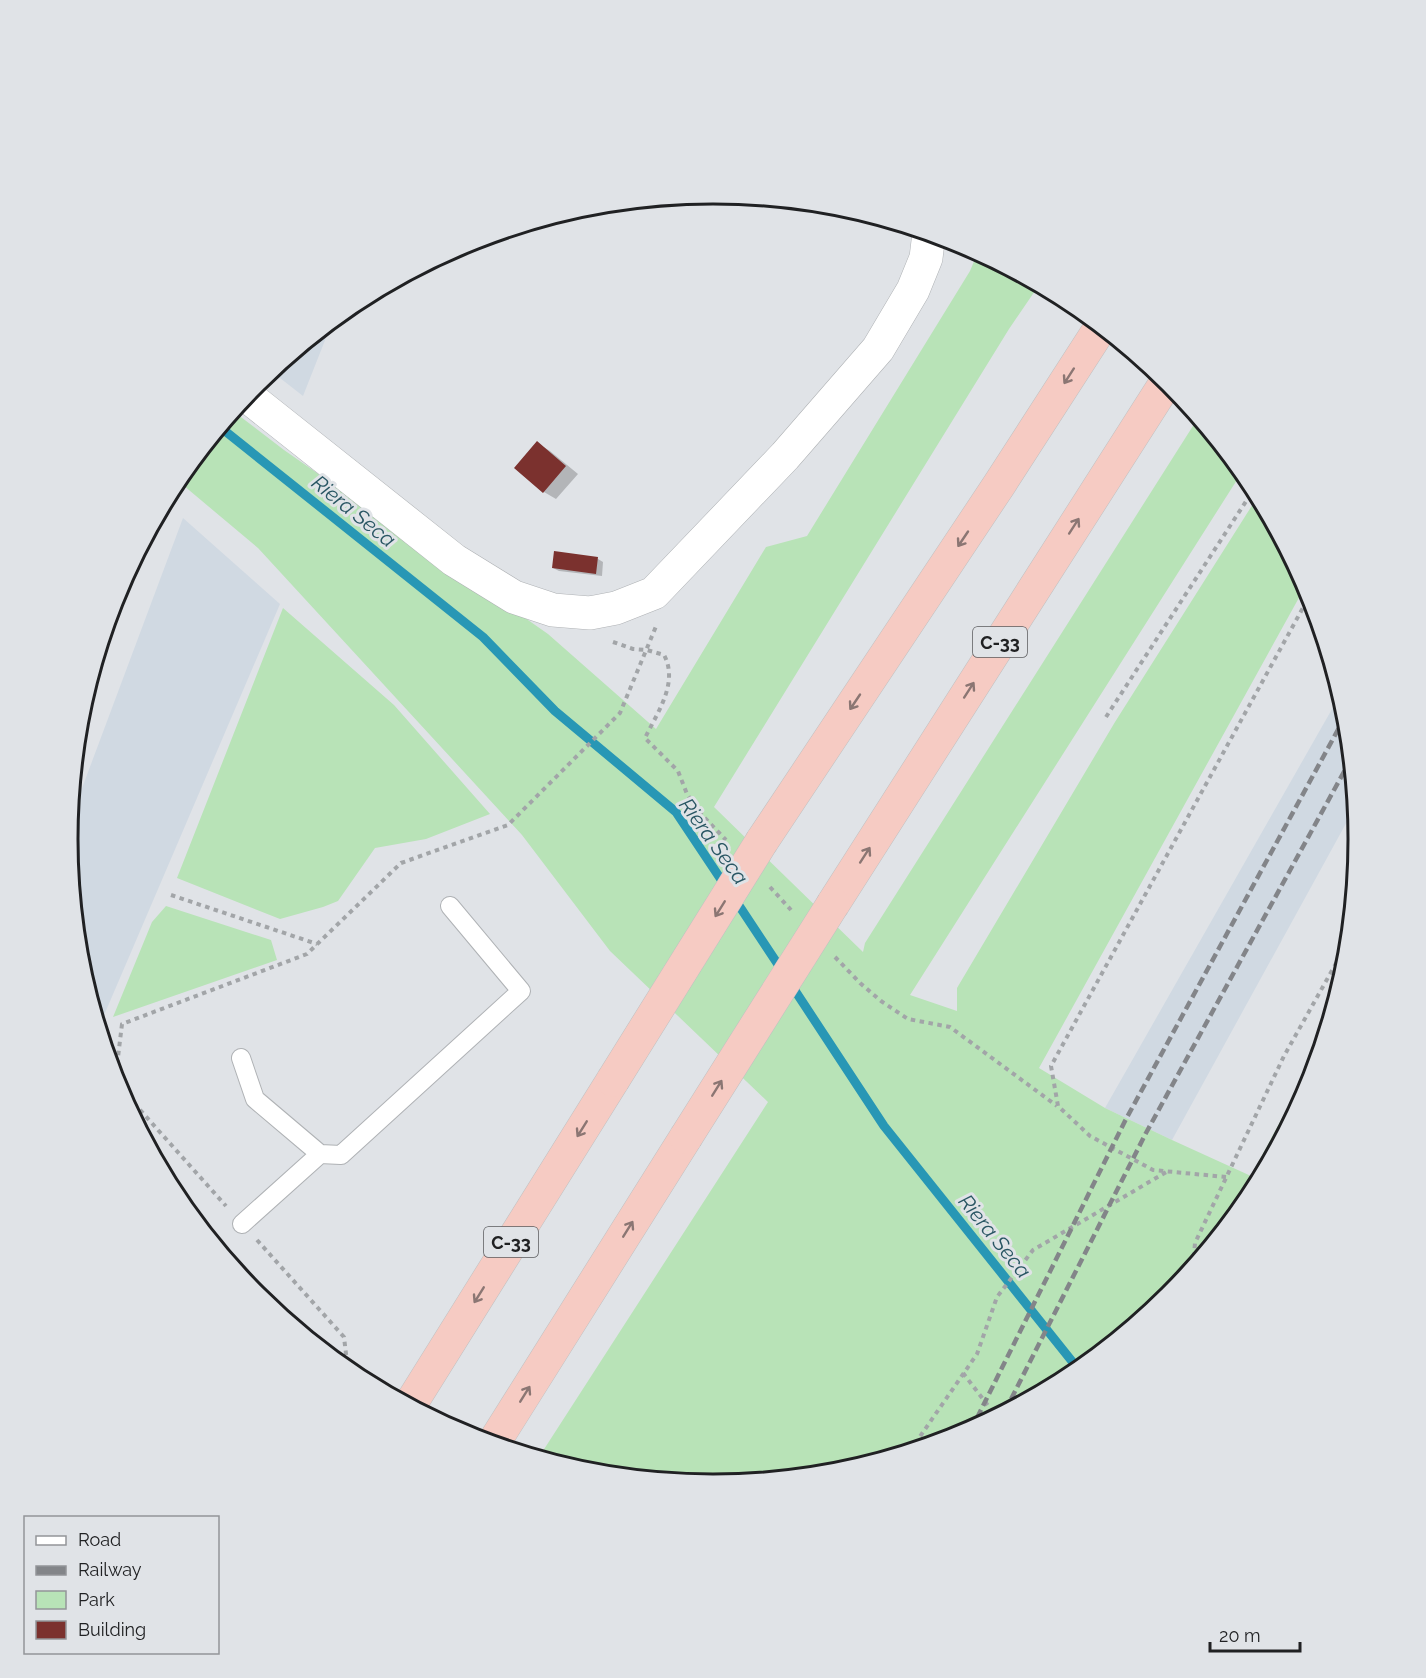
<svg xmlns="http://www.w3.org/2000/svg" width="1426" height="1678" font-family="Raleway,sans-serif">
	<style>
		.built { fill: #d0d9e2 }
		.green { fill: #b8e3b7 }
		.shadow { fill: #0003 }
		.lines { fill: none; stroke-linecap: round; stroke-linejoin: round }
		.stream { stroke: #2897b5; stroke-width: 9 }
		.building { fill: #7b312e }
		.service-casing { stroke: #afb2b5; stroke-width: 20 }
		.minor-casing { stroke: #afb2b5; stroke-width: 34 }
		.motorway-casing { stroke: #c1c1c1; stroke-width: 34 }
		.path { stroke: #a2a5a8; stroke-width: 4; stroke-dasharray: 4.5 4.5; stroke-linecap: butt }
		.service { stroke: #fff; stroke-width: 18 }
		.minor { stroke: #fff; stroke-width: 33 }
		.motorway { stroke: #f6cbc3; stroke-width: 33 }
		.rail { stroke: #838589; stroke-width: 4.5; stroke-dasharray: 9 4.5; stroke-linecap: butt }
		.motorway-bridge-casing { stroke: #c1c1c1; stroke-width: 34; stroke-linecap: butt }
		.motorway-bridge { stroke: #f6cbc3; stroke-width: 33 }
		.oneway { stroke: #8b7673 }
		.labels { text-anchor: middle; dominant-baseline: central; stroke-width: 6; stroke-linejoin: round; paint-order: stroke }
		.shield { fill: #e0e3e7; stroke: #5a5b5e; stroke-width: 1.5 }
		.shield-label { font-size: 18px; font-weight: bold; fill: #202123 }
		.water-label { font-size: 21px; font-style: italic; fill: #295663; stroke: #e0e3e7 }
		.rim { fill: none; stroke: #202123; stroke-width: 3 }
	</style>
	<rect width="100%" height="100%" fill="#e0e3e7"/>
	<path class="built" d="M333,320L303,396L271,371Z
		M183,518L280,604L99,1027L80,965L68,839L69,823Z
		M1340,695L1346,713L1355,807L1172,1140L1105,1108Z"/>
	<path class="green" d="M978,252L1039,285L1009,329L714,807L863,952L865,943L1198,418L1242,472L910,995L957,1011V988L1115,722L1258,496L1306,585L1039,1068L1105,1108L1172,1140L1251,1176L1323,1041L1309,1086L1250,1198L1169,1296L1071,1376L960,1435L839,1472L713,1484L587,1472L539,1457L768,1102L610,951L522,835L258,548L177,480L233,411L284,450L548,634L656,729L766,547L807,536L970,271Z
		M283,608L394,705L490,814L426,839L375,848L338,901L323,907L280,919L177,878Z
		M166,906L271,940L277,960L113,1017L152,922Z"/>
	<path class="shadow" d="M537,443L550,451L578,474L556,499L544,492Z
		M598,559L603,562L602,576L559,571L553,568Z"/>
	<g class="lines">
		<path class="stream" d="M220,427L483,637L555,711L676,812L726,887
			M734,898L783,972
			M790,983L884,1126L1079,1370"/>
	</g>
	<path class="building" d="M537,441L566,466L543,493L514,468Z
		M554,551L598,557L596,574L552,568Z"/>
	<g class="lines">
		<g class="service-casing">
			<path id="service" d="M241,1058L255,1099L320,1154L242,1224
				M320,1154L341,1155L521,991L450,906"/>
		</g>
		<g class="minor-casing">
			<path id="minor" d="M246,395L454,560L514,597L553,610L590,613L616,608L654,593L785,456L878,349L913,290L926,258L929,233"/>
		</g>
		<g class="motorway-casing">
			<path id="motorway" d="M762,841L999,485L1101,327
				M833,904L1167,381
				M410,1405L613,1080
				M493,1444L686,1137"/>
		</g>
		<path class="path" d="M613,642L633,649L647,650L664,655C679,683 657,713 645,738L678,771L687,794L702,815L726,840
			M1106,717L1254,489
			M770,887L791,910
			M171,895L317,944
			M835,957L860,983L881,1001L908,1019L950,1027L1057,1106
			M115,1082L122,1024L307,954L401,863L508,825L620,713L657,624
			M116,1083L226,1206
			M1226,1177L1153,1170L1090,1136L1058,1106L1051,1066L1310,595
			M257,1240L344,1337L348,1371
			M1193,1266L1195,1243L1284,1056L1348,942
			M963,1373L996,1416
			M910,1451L977,1354L997,1297L1033,1250L1168,1171"/>
		<use href="#service" class="service"/>
		<use href="#minor" class="minor"/>
		<use href="#motorway" class="motorway"/>
		<path class="rail" d="M1005,1411L1146,1133L1351,759
			M971,1430L1125,1121L1346,715"/>
		<g class="motorway-bridge-casing">
			<path id="motorway-bridge" d="M613,1080L762,841
				M686,1137L833,904"/>
		</g>
		<use href="#motorway-bridge" class="motorway-bridge"/>
	</g>
	<defs><path id="oneway-shaft" d="M-6 0H5M1.5-3L5.5 0L1.5 3" fill="none" stroke-width="1.6" stroke-linecap="round" stroke-linejoin="round" transform="scale(1.5)"/></defs>
	<g class="oneway">
		<use href="#oneway-shaft" transform="translate(1069 376) rotate(123)"/>
		<use href="#oneway-shaft" transform="translate(1074 526) rotate(-57)"/>
		<use href="#oneway-shaft" transform="translate(963 539) rotate(124)"/>
		<use href="#oneway-shaft" transform="translate(969 690) rotate(-57)"/>
		<use href="#oneway-shaft" transform="translate(855 702) rotate(124)"/>
		<use href="#oneway-shaft" transform="translate(865 855) rotate(-57)"/>
		<use href="#oneway-shaft" transform="translate(720 909) rotate(122)"/>
		<use href="#oneway-shaft" transform="translate(717 1088) rotate(-58)"/>
		<use href="#oneway-shaft" transform="translate(582 1129) rotate(122)"/>
		<use href="#oneway-shaft" transform="translate(628 1229) rotate(-58)"/>
		<use href="#oneway-shaft" transform="translate(479 1295) rotate(122)"/>
		<use href="#oneway-shaft" transform="translate(525 1394) rotate(-58)"/>
	</g>
	<g class="labels">
		<g class="shield">
			<rect x="973" y="627" width="54" height="30" rx="4.5"/>
			<rect x="484" y="1227" width="54" height="30" rx="4.5"/>
		</g>
		<g class="shield-label">
			<text x="1000" y="642">C-33</text>
			<text x="511" y="1242">C-33</text>
		</g>
		<g class="water-label">
			<text transform="translate(354 511) rotate(39)">Riera Seca</text>
			<text transform="translate(714 841) rotate(54)">Riera Seca</text>
			<text transform="translate(995 1236) rotate(51)">Riera Seca</text>
		</g>
	</g>
	<path d="M0 0H1426V1678H0ZM78 839a635 635 0 1 1 1270 0a635 635 0 1 1-1270 0Z" fill="#e0e3e7" fill-rule="evenodd"/>
	<path class="rim" d="M78 839a635 635 0 1 1 1270 0a635 635 0 1 1-1270 0Z"/>
	<rect x="24" y="1516" width="195" height="138" fill="#e0e3e7" stroke="#939599" stroke-width="1.5"/>
	<rect x="36" y="1536" width="30" height="9" fill="#ffffff" stroke="#939599" stroke-width="1.5"/>
	<text x="78" y="1546" font-size="18" fill="#202123">Road</text>
	<rect x="36" y="1566" width="30" height="9" fill="#838589" stroke="#939599" stroke-width="1.5"/>
	<text x="78" y="1576" font-size="18" fill="#202123">Railway</text>
	<rect x="36" y="1591" width="30" height="18" fill="#b8e3b7" stroke="#939599" stroke-width="1.5"/>
	<text x="78" y="1606" font-size="18" fill="#202123">Park</text>
	<rect x="36" y="1621" width="30" height="18" fill="#7b312e" stroke="#939599" stroke-width="1.5"/>
	<text x="78" y="1636" font-size="18" fill="#202123">Building</text>
	<path d="M1210 1642v9h90v-9" fill="none" stroke="#202123" stroke-width="3"/>
	<text x="1219" y="1642" font-size="18" fill="#202123" stroke="#e0e3e7" stroke-width="4.5" paint-order="stroke">20 m</text>
</svg>
